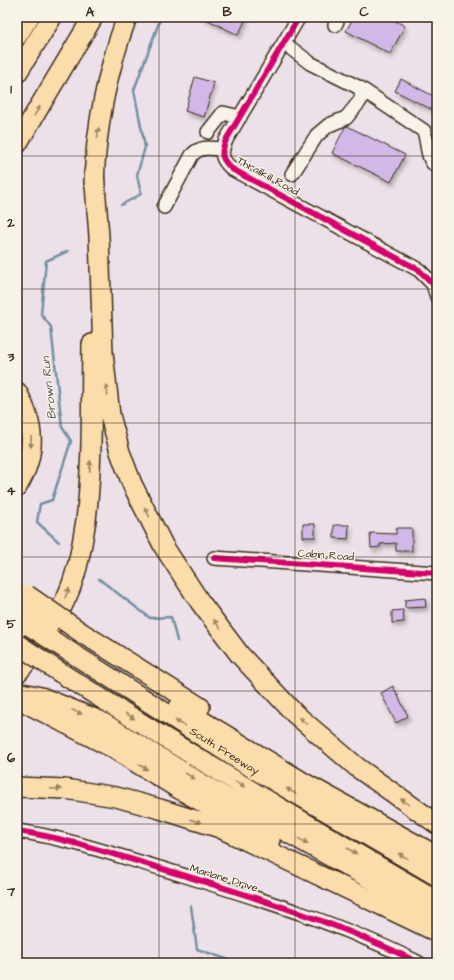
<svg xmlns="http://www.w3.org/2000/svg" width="454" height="980" font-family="'Architects Daughter',sans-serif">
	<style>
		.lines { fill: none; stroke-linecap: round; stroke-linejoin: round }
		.stream { stroke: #7490a2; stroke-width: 2.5 }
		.building { fill: #d1b8e7; stroke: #3b2a1e; filter: url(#shadow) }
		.minor-casing { stroke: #3b2a1e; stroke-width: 16 }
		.highway-casing { stroke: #3b2a1e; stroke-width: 22 }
		.minor { stroke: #f7f3e8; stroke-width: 13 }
		.highway { stroke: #fbddab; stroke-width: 19 }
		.highway-bridge-casing { stroke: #3b2a1e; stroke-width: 22; stroke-linecap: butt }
		.highway-bridge { stroke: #fbddab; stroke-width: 19 }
		.cycleway-casing { stroke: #f7f3e8; stroke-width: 8 }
		.cycleway { stroke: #d6006c; stroke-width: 6 }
		.oneway { fill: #9b8464 }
		.grid { fill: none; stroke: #3b2a1e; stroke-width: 1; stroke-opacity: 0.55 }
		.labels { text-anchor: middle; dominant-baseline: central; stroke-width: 3; stroke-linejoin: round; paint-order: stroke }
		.street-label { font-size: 11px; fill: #3b2a1e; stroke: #f7f3e8 }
		.water-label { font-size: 12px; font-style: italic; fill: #535455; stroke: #f7f3e8 }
		.neatline { fill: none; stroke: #3b2a1e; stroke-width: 1.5 }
		.grid-label { font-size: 13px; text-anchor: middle; font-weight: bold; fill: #3b2a1e }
	</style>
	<defs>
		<filter id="shadow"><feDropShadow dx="2" dy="3.5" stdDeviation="2" flood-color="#0004"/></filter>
	</defs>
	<rect width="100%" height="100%" fill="#ece1e8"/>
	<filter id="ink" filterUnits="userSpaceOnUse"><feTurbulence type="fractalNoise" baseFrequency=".025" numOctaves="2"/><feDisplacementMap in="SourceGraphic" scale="8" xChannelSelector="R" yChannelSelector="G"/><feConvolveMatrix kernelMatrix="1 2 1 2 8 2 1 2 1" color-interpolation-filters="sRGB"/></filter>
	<g filter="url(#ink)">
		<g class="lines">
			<path class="stream" d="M121,205L141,194L137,175L145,147L134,90L161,17
				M59,542L37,522L40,504L52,500L71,441L62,427L51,327L41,314L46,261L68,251
				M99,579L150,618L171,617L177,641
				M191,906L197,949L238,963"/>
		</g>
		<path class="building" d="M202,17H247L238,35Z
			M354,17H388L405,26L390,54L346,31Z
			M195,77L214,83L204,117L185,111Z
			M401,79L437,98V112L395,91Z
			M347,126L405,155L391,182L332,153L345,127Z
			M303,524H315V537H303Z
			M334,525H349L348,539L334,538Z
			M396,528H412V551H396V543L380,544V547L371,548L370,533L396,534Z
			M425,598L426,607L405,608V600Z
			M403,610L404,622L392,623V611Z
			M393,686L408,716L396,723L381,693Z"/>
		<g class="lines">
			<g class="minor-casing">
				<path id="minor" d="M299,17L226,140C220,154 221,159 232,169L419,270L433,284L437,297
					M335,25L339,17
					M284,43L310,63L360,88L362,95L360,101L346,118L329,125L317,135L292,174
					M360,88L424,131C428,142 426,160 437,167
					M208,132L223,113L240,117
					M164,207L192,155C200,146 211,148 222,149
					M214,558L437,573
					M17,831C67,838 115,855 163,869C250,896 338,922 419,963"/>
			</g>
			<g class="highway-casing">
				<g id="highway">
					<path d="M17,36L29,17"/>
					<path d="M17,73L52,17"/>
					<path d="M17,144L93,17"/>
					<path d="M94,172L99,236L103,353L110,415L120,452L132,484L164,547L200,602L240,655L295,714L358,768L437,824"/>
					<path d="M94,183C96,126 107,71 127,17"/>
					<path d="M17,392C35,425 37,454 17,487"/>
					<path d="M82,633L200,707"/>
					<path id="s1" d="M67,650L244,763L437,876"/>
					<path d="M17,673C38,650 55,623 68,594C78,571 82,545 86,520C93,462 91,403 92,344"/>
					<path d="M61,673C183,750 306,825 431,897"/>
					<path d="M17,692L41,697L100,721L204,785L276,826L381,885L437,914"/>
					<path d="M28,704L111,747L179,789L270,840"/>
					<path d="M179,707L306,784L437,856"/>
					<path d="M17,787L65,789L116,797L160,809L220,828L437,932"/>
				</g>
			</g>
			<use href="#minor" class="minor"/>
			<use href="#highway" class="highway"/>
			<g class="highway-bridge-casing">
				<path id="highway-bridge" d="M27,595L82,633
					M20,607L48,626
					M30,626L67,650
					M17,644L61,673"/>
			</g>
			<use href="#highway-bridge" class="highway-bridge"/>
			<g class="cycleway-casing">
				<path id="cycleway" d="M299,17L226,140C220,154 221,159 232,169L419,270L433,284L437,297
					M214,558L437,573
					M17,831C67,838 115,855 163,869C250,896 338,922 419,963"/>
			</g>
			<use href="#cycleway" class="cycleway"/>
		</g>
		<defs><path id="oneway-solid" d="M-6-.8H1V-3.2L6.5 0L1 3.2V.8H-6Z"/></defs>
		<g class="oneway">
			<use href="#oneway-solid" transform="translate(37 111) rotate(-59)"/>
			<use href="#oneway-solid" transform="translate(98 133) rotate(-84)"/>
			<use href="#oneway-solid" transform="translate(107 390) rotate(-98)"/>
			<use href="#oneway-solid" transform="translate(31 442) rotate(91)"/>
			<use href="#oneway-solid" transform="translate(90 466) rotate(-87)"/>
			<use href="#oneway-solid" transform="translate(147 512) rotate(-117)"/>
			<use href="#oneway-solid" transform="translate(67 593) rotate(-68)"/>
			<use href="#oneway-solid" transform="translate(217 624) rotate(-127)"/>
			<use href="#oneway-solid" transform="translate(77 712) rotate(23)"/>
			<use href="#oneway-solid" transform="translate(130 716) rotate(32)"/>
			<use href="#oneway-solid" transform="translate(303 721) rotate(-139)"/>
			<use href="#oneway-solid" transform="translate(180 723) rotate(-148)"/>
			<use href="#oneway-solid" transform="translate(143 767) rotate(31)"/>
			<use href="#oneway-solid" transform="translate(190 776) rotate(32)"/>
			<use href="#oneway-solid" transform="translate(240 784) rotate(31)"/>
			<use href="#oneway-solid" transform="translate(56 789) rotate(3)"/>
			<use href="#oneway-solid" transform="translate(291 791) rotate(-149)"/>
			<use href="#oneway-solid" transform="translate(405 802) rotate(-145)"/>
			<use href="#oneway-solid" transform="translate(196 821) rotate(18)"/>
			<use href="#oneway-solid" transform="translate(303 841) rotate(29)"/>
			<use href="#oneway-solid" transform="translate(352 851) rotate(30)"/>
			<use href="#oneway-solid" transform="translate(403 856) rotate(-150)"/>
		</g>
	</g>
	<path class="grid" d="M159,17V963M295,17V963M17,156H437M17,289H437M17,423H437M17,557H437M17,691H437M17,824H437"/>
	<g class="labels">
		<g class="street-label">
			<text transform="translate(268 176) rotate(29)">Thrailkill Road</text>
			<text transform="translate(326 555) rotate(4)">Cabin Road</text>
			<text stroke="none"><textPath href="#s1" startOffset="187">South Freeway</textPath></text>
			<text transform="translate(224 878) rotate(17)">Marlane Drive</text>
		</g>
		<g class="water-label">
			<text transform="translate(49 388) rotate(-96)">Brown Run</text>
		</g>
	</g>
	<rect width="454" height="980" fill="none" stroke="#f7f3e8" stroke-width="44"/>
	<rect x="22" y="22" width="410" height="936" class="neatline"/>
	<g class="grid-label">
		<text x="90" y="16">A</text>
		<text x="227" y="16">B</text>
		<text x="364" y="16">C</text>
		<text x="11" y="93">1</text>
		<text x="11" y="227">2</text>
		<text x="11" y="361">3</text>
		<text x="11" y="495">4</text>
		<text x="11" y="628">5</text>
		<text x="11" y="762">6</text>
		<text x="11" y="896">7</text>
	</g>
</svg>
